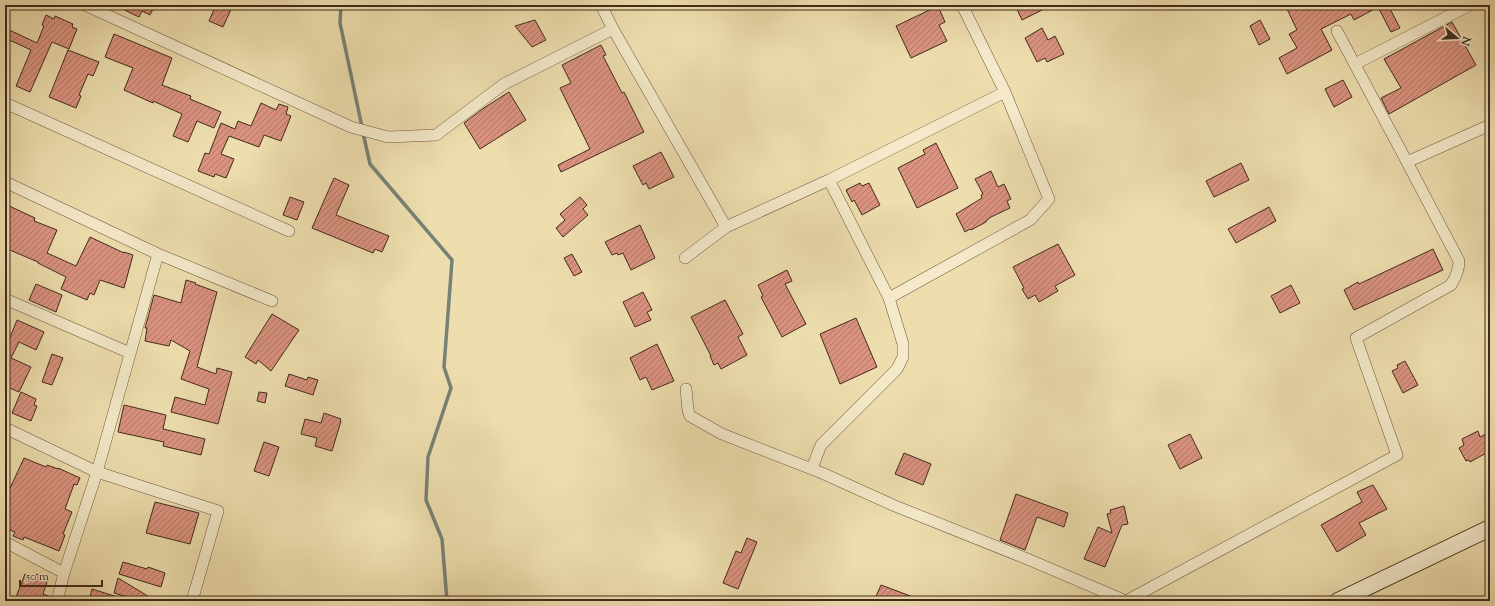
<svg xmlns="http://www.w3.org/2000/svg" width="1495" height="606" font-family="'Sorts Mill Goudy',serif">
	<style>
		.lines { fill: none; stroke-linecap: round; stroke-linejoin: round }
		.stream { stroke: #768275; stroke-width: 3.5 }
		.building { fill: url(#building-hatch); stroke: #402a1d }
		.street-casing { stroke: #6c5741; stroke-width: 12 }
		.secondary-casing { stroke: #402a1d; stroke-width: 18 }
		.street { stroke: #f4eaca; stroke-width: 11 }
		.secondary { stroke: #f4eaca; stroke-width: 16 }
	</style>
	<defs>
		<pattern id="building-hatch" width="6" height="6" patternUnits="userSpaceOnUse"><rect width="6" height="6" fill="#db9380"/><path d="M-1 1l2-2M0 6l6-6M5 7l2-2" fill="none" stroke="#b37868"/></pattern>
	</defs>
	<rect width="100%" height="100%" fill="#eedeae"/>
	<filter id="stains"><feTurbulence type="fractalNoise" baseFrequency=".005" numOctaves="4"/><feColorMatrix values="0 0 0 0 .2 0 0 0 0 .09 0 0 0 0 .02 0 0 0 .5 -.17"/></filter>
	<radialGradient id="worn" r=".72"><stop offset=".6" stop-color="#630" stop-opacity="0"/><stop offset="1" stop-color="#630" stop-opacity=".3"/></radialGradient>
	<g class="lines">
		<path class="stream" d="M341,5L340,23L362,127
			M363,133L370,164L452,260L444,367L451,388L428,457L426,500L442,539L447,601"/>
	</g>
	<path class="building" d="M114,5H155L150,15L142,11L139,17Z
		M216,5H226L232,7L223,27L209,21Z
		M1015,5H1052L1022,20Z
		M1295,5H1388L1400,28L1391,32L1378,7L1354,20L1351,14L1321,29L1332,50L1287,74L1279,58L1297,48L1289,34L1297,30L1287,9Z
		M938,6L945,22L939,25L947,41L911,58L896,26Z
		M46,15L54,19L55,16L73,24L72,27L77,29L69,49L52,42L30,92L16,86L31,50L5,38V28L37,43L44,26L42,25Z
		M535,20L546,40L532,47L515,26Z
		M1260,20L1270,39L1259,45L1250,26Z
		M1452,22L1476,65L1389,114L1381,98L1401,88L1384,59Z
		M1042,28L1048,40L1055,36L1064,54L1047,62L1045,58L1037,62L1025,38Z
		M114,34L172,58L162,85L191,96L190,99L221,112L214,128L197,121L188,142L173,136L182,114L153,101V103L124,90L133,68L105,57Z
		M601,45L606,55L603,56L622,93L624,92L644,132L561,172L558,165L590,149L560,88L571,83L562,65Z
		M68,50L99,62L93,76L88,74L79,95L81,96L76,108L49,97Z
		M1343,80L1352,97L1334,107L1325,89Z
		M509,92L526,120L480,149L464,123L484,108Z
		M261,103L276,110L279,104L288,107L286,114L291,116L281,141L264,135L259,147L229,136L221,154L234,159L226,178L215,174L214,177L198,171L205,153L209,154L221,123L235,129L238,121L251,126Z
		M936,143L958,188L917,208L898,168L925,154L923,150Z
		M661,152L674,177L649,189L646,183L643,185L633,166Z
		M1241,163L1249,180L1214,197L1206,181Z
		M991,171L998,187L1004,184L1011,199L1007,201L1010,208L991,217L986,221V222L971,230L970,229L965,232L956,214L982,198L981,195L983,194L975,179Z
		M334,178L349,185L336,215L389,236L382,252L375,249L373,253L312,228Z
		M860,183L862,186L869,183L880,205L862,215L854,200L852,202L846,190Z
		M290,197L304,202L297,220L283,215Z
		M580,197L587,205L583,209L588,215L563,237L556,228L565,220L560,214Z
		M5,204L35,218L34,221L57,230L47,253L76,266L90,237L124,253V252L133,255L124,288L100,280L94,295L90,293L87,300L61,289L66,277L38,263V262L5,248Z
		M1269,207L1276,221L1236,243L1228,229Z
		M640,225L655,258L631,270L623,253L618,255L617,253L612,255L605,242Z
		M1058,244L1075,275L1055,286L1058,291L1039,302L1035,295L1028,299L1022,289L1024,288L1013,267Z
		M1433,249L1443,270L1354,310L1344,290L1358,282L1359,284Z
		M572,254L582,272L574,276L564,258Z
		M787,270L792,281L785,284L806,324L782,337L761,297L763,296L758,285Z
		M186,280L196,283L195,284L217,292L197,367L216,374L217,368L232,372L218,424L171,412L175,397L205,405L209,389L181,379L190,351L171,340L169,346L145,341L147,328H145L154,295L181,303Z
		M36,284L62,295L56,312L29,300Z
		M1291,285L1300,303L1280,313L1271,296Z
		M643,292L652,310L647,312L651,320L635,327L623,302Z
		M725,300L743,334L738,337L747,355L721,369L718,363L714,365L710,356H711L691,317Z
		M272,314L299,330L271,371L258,360L256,364L245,357Z
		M856,318L877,367L840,384L820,334Z
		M17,320L44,332L36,350L19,342L11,358L31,367L19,392L5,386V338L9,340Z
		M657,344L674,381L652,390L646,377L640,380L630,358Z
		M52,354L63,358L52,385L42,382Z
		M1405,361L1418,385L1403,393L1392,371L1398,368L1397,365Z
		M289,374L307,380L308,377L318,380L313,395L285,386Z
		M21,392L36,399L34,405L37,406L31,421L12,413Z
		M259,392L267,393L265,403L257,401Z
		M124,405L166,415L163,429L205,439L201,455L163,446L164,442L118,432Z
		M324,413L341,419L340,420L341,421L332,451L315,446L317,438L301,434L305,419L321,423Z
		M1478,431L1480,437L1486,434L1490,443V451L1470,462L1469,460L1466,461L1459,448L1464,445L1462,439Z
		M1190,434L1202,458L1180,469L1168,445Z
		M264,442L279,447L269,476L254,471Z
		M904,453L931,464L923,485L895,474Z
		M24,458L46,467L47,465L58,469V468L80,478L77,485L74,484L65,509L72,512L63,534L65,535L59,551L24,537L23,540L13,536L15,532L5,528V499Z
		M1373,485L1387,509L1359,523L1366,535L1337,552L1321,525L1362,502L1357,492Z
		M1016,494L1068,513L1064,527L1037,517L1025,550L1000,540Z
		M155,502L199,513L190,544L146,533Z
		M1124,506L1128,524L1122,525L1105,567L1084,559L1098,527L1112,533L1107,514L1111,513L1110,510Z
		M747,538L757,542L738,589L723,583L736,551L741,553Z
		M123,562L147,569L148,567L165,573L161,587L119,574Z
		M25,574L35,577L36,574L48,579L43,594L51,597L50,601H19L20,599L16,597Z
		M118,578L156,601H141L114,593Z
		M881,585L921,600V601H874Z
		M92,589L124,599V601H89Z"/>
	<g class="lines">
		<g class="street-casing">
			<path id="street" d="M85,5L351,127L388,137L436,135L504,84L613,29L726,227L829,180L1005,92
				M601,5L613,29
				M5,7L6,5
				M1337,31L1407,162
				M1355,64L1470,5
				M5,103L289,231
				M5,182L158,254L272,301
				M685,258L726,227
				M889,298L1030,220L1049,199L1005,92L962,5
				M5,299L130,353
				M686,389L688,410L690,416L722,434L822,473L895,506L1025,558L1126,601L1397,455L1356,338L1451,285C1456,277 1459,270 1459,261L1407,162L1490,125
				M5,428L97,472L218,511L192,601
				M812,468L821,445L897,369L903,357V344L889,298L829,180
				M5,542L64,573
				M57,601L64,573L97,472L158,254"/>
		</g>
		<g class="secondary-casing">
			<path id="secondary" d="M1338,601L1490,528"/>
		</g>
		<use href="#street" class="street"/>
		<use href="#secondary" class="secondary"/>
	</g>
	<rect width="1495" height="606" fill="none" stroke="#eedeae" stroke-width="20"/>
	<rect x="6" y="6" width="1483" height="594" fill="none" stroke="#402a1d" stroke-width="2"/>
	<rect x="10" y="10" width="1475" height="586" fill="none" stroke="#402a1d"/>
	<g transform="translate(1457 38) rotate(109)" stroke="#f4eaca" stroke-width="3" paint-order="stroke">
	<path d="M0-3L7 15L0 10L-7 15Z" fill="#402a1d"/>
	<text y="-6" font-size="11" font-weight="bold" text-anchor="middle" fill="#402a1d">N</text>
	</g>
	<path d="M20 580v6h82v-6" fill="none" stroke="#402a1d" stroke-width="2"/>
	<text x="26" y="580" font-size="12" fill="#402a1d" stroke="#f4eaca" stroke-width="3" paint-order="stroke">50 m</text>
	<rect width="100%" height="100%" filter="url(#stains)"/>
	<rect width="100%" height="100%" fill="url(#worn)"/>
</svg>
